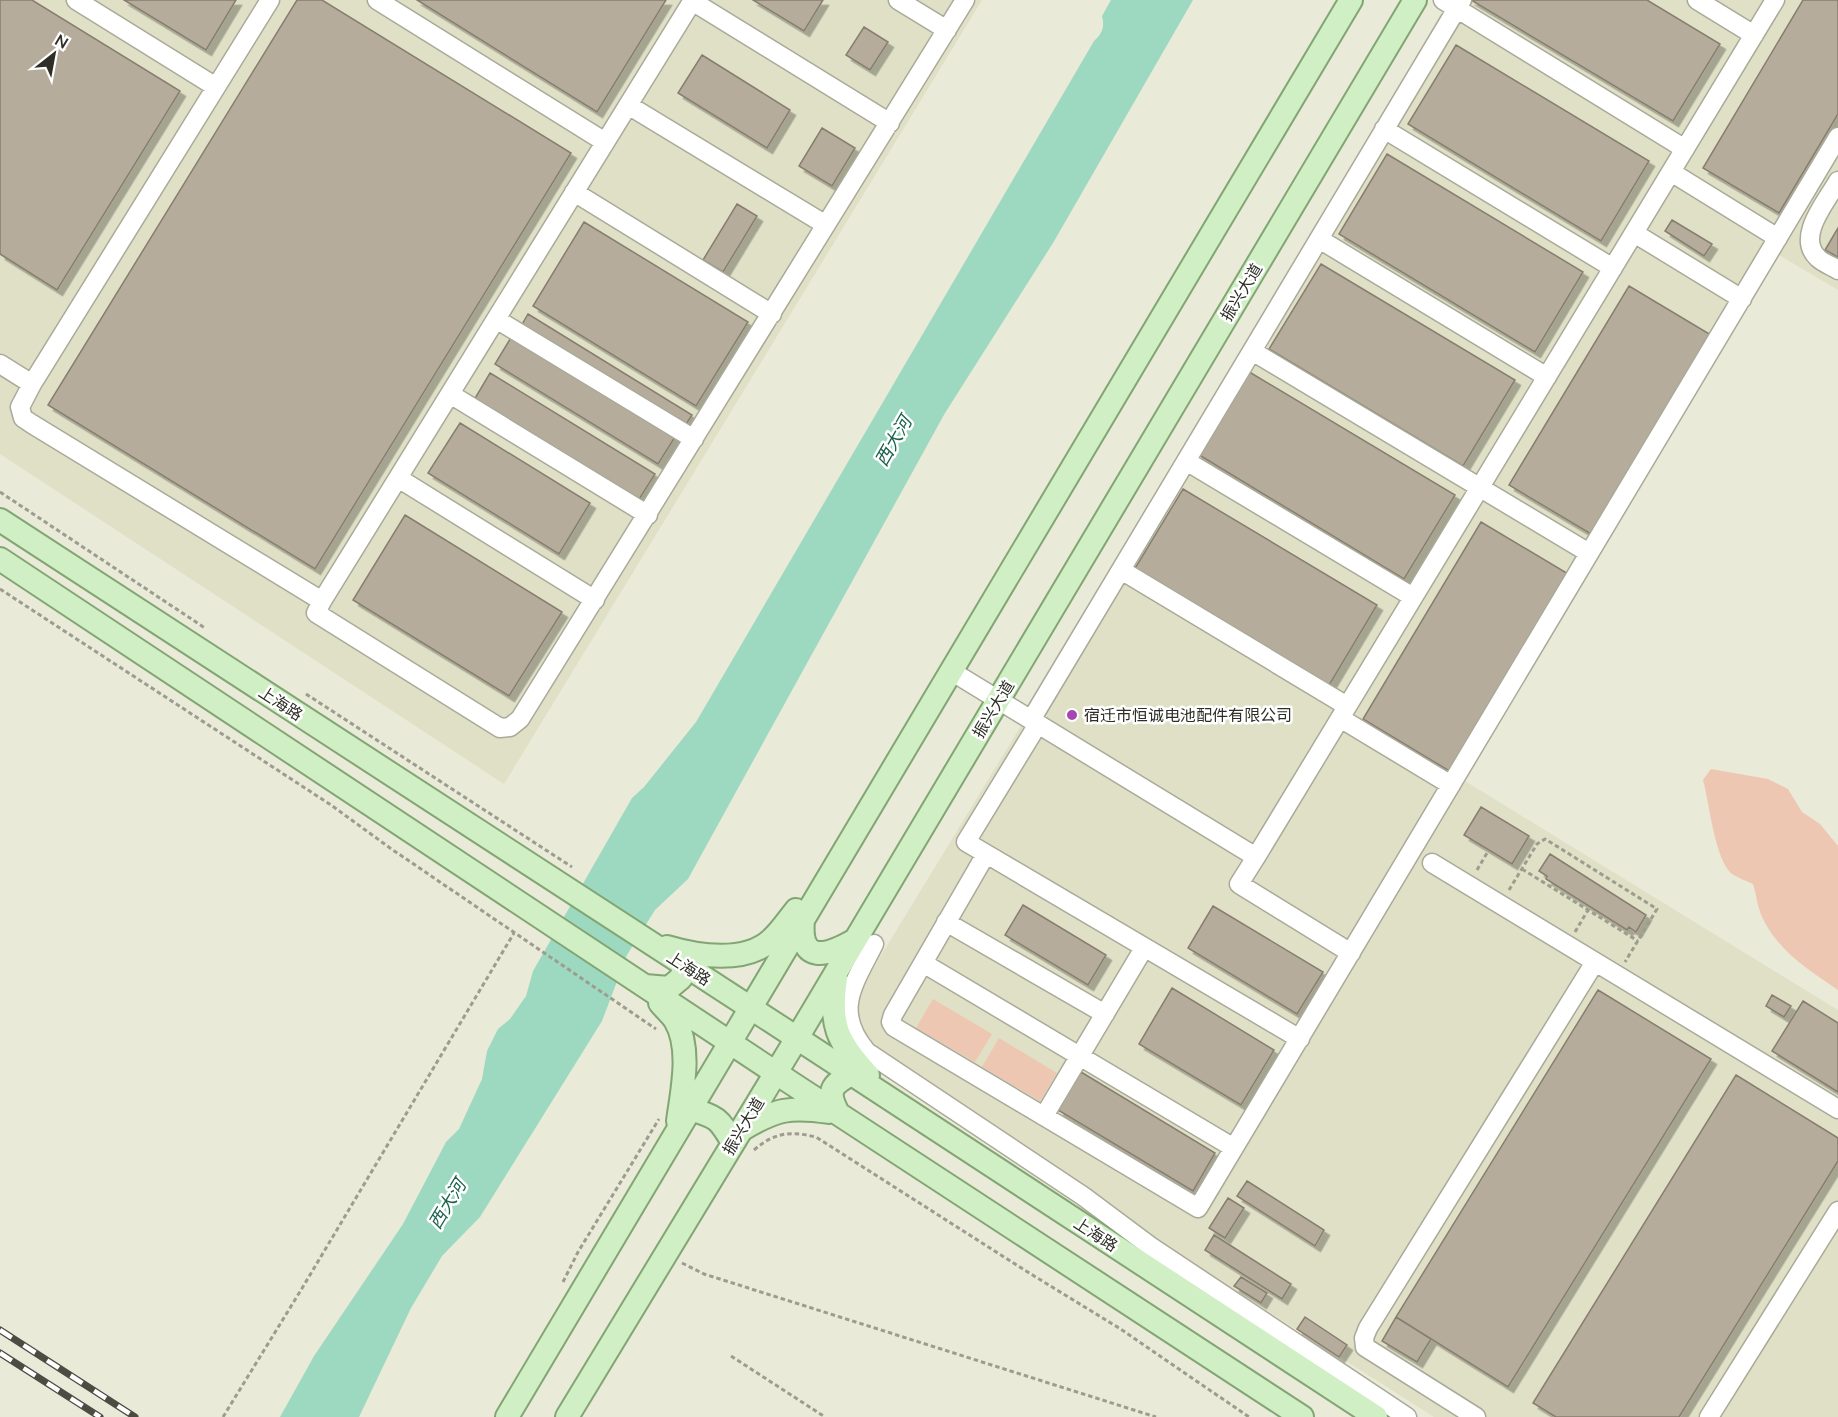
<svg xmlns="http://www.w3.org/2000/svg" width="1838" height="1417" font-family="Mulish,'Noto Sans SC',sans-serif">
	<style>
		.built { fill: #dfe0c6 }
		.green { fill: #edc7b2 }
		.water { fill: #9dd9c0 }
		.building { fill: #b5ac9c; stroke: #877e6f; stroke-width: 1.5; filter: url(#shadow) }
		.lines { fill: none; stroke-linecap: round; stroke-linejoin: round }
		.minor-casing { stroke: #aa9; stroke-width: 21 }
		.major-casing { stroke: #82a574; stroke-width: 26 }
		.path { stroke: #9d9d8f; stroke-width: 3; stroke-dasharray: 4.5 3; stroke-linecap: butt }
		.minor { stroke: #fff; stroke-width: 18 }
		.major { stroke: #d0efc4; stroke-width: 22 }
		.rail-casing { stroke: #4c4c43; stroke-width: 7 }
		.rail { stroke: #fff; stroke-width: 4.5; stroke-dasharray: 14; stroke-linecap: butt }
		.poi-dot { fill: #a447b0; stroke: #fff; stroke-width: 2 }
		.labels { text-anchor: middle; dominant-baseline: central; stroke-width: 5; stroke-linejoin: round; paint-order: stroke }
		.street-label { font-size: 16px; fill: #2e2e27; stroke: #fff }
		.poi-label { font-size: 16px; fill: #2e2e27; stroke: #fff; text-anchor: start }
		.water-label { font-size: 18px; font-style: italic; fill: #1a624b; stroke: #fff }
	</style>
	<defs>
		<filter id="shadow"><feDropShadow dx="5.5" dy="5.5" stdDeviation="0" flood-color="#0004"/></filter>
	</defs>
	<rect width="100%" height="100%" fill="#eaead8"/>
	<path class="built" d="M0,0H982L504,784L0,454Z
		M1449,0H1838V290L1779,255L1465,781L1838,1010V1417H1434L1181,1256L840,1023L1016,734Z"/>
	<path class="green" d="M1711,769L1768,779L1788,789L1802,812L1820,824L1838,846V990C1807,969 1774,948 1760,912C1757,903 1756,893 1753,884C1747,881 1738,878 1732,874C1715,861 1709,801 1703,780Z
		M933,999L992,1034L975,1062L916,1028Z
		M999,1038L1057,1073L1040,1101L982,1067Z"/>
	<path class="water" d="M1111,0H1193L1053,243L945,413L688,879L655,910L627,955L602,1021L480,1217L442,1256L411,1308L359,1417H280L314,1356L403,1224L446,1142L459,1129L482,1079L487,1051L498,1029L510,1019L526,996L533,971L632,798L644,787L696,722L1094,41C1102,34 1105,27 1102,16Z"/>
	<path class="building" d="M0,0H32L180,91L57,290L0,254Z
		M124,0H236L206,50Z
		M297,0H322L571,153L315,569L48,405Z
		M417,0H666L597,112Z
		M753,0H823L804,31Z
		M1471,0H1647L1720,44L1673,121Z
		M1803,0H1838V114L1779,213L1703,168Z
		M864,27L888,42L870,70L846,55Z
		M1456,45L1649,161L1601,241L1408,124Z
		M702,55L790,110L767,148L678,93Z
		M822,128L855,148L832,186L799,166Z
		M1387,154L1583,272L1535,352L1339,234Z
		M737,204L757,216L723,272L703,260Z
		M1672,220L1712,244L1704,256L1665,231Z
		M584,222L748,322L696,406L533,306Z
		M1838,228V257L1825,250Z
		M1321,264L1515,380L1463,466L1269,349Z
		M1629,286L1711,335L1591,534L1509,485Z
		M528,314L692,415L683,429L520,328Z
		M512,336L675,437L658,464L495,364Z
		M1246,370L1455,495L1404,579L1196,453Z
		M490,373L655,474L638,501L474,400Z
		M460,423L590,503L559,554L428,473Z
		M1183,489L1377,605L1328,687L1134,570Z
		M405,515L562,612L509,696L353,600Z
		M1481,522L1570,575L1451,772L1363,719Z
		M1481,807L1529,836L1512,864L1464,835Z
		M1550,854L1646,915L1636,932L1629,927L1627,930L1546,879L1547,876L1539,871Z
		M1023,905L1106,955L1088,985L1005,935Z
		M1213,906L1323,972L1297,1014L1188,948Z
		M1172,988L1274,1050L1241,1105L1139,1044Z
		M1598,990L1711,1059L1508,1387L1396,1317Z
		M1772,995L1791,1006L1784,1017L1766,1006Z
		M1803,1001L1838,1023V1092L1772,1051Z
		M1081,1072L1215,1153L1193,1191L1058,1110Z
		M1736,1075L1838,1138V1161L1679,1417H1556L1533,1403Z
		M1247,1181L1324,1230L1315,1246L1237,1196Z
		M1228,1198L1244,1208L1225,1238L1209,1228Z
		M1214,1235L1291,1284L1282,1299L1205,1250Z
		M1241,1277L1267,1293L1261,1303L1234,1286Z
		M1305,1317L1347,1345L1339,1357L1297,1329Z
		M1396,1317L1431,1339L1417,1362L1382,1341Z"/>
	<g class="lines">
		<g class="minor-casing">
			<path id="minor" d="M76,0L216,87
				M270,0L32,384L20,407L23,418L32,424L322,601L693,0
				M377,0L605,142
				M898,0L947,30
				M1443,0L1685,149
				M1697,0L1754,35
				M692,1L890,123
				M628,105L826,225
				M1384,129L1613,268
				M1671,172L1778,238
				M1838,181C1827,201 1795,237 1818,258C1823,263 1832,266 1838,270
				M574,192L772,314
				M1634,233L1742,299
				M1319,239L1547,377
				M496,319L694,439
				M1252,351L1589,553
				M0,364L32,384
				M450,394L648,515
				M1186,461L1413,597
				M398,478L595,600
				M1121,570L1347,706
				M322,601L316,613L500,728L510,727L520,719L965,0
				M951,671L1256,857L1775,0
				M1340,718L1451,785
				M1031,720L1462,0
				M1038,724L966,842L1300,1039
				M986,854L893,1015L891,1022L894,1027L1198,1208L1838,137
				M1256,857L1239,884L1351,953
				M1432,863L1838,1109
				M946,922L1105,1014
				M874,944C854,984 832,1011 867,1052L1083,1196L1150,1246L1407,1417
				M923,963L1234,1148
				M1044,1116L1144,948
				M1476,1417L1365,1347L1364,1338L1368,1328L1595,962
				M1709,1417L1838,1211"/>
		</g>
		<g class="major-casing">
			<path id="major" d="M0,520L797,1038L1376,1417
				M0,559L776,1073L1302,1417
				M803,920C799,965 827,956 855,940
				M667,947C697,956 746,964 772,939C781,931 788,920 796,910
				M836,978C829,1024 837,1042 868,1075
				M645,986L669,988L681,978L685,965
				M660,1003C664,1008 671,1014 675,1020C692,1048 682,1091 678,1121
				M690,1109C717,1117 719,1118 733,1143
				M838,1113C827,1092 830,1085 852,1074
				M741,1130C776,1109 790,1106 829,1112
				M507,1417L1351,0
				M567,1417L797,1038L1415,0"/>
		</g>
		<path class="path" d="M0,492L205,628
			M0,589L331,805L390,848L656,1029
			M306,694L572,867
			M1522,869L1638,941
			M1477,870L1487,853
			M1509,890L1537,844L1545,839L1550,842L1657,909L1625,962
			M1575,932L1588,910
			M754,1150C775,1132 790,1131 816,1137L1026,1271L1119,1328L1249,1417
			M682,1263L704,1274L1156,1417
			M563,1282L578,1252L659,1119
			M731,1356L825,1417
			M223,1417L301,1290L514,933"/>
		<use href="#minor" class="minor"/>
		<use href="#major" class="major"/>
		<g class="rail-casing">
			<path id="rail" d="M0,1330L135,1417
				M0,1353L100,1417"/>
		</g>
		<use href="#rail" class="rail"/>
	</g>
	<circle class="poi-dot" cx="1072" cy="715" r="6"/>
	<g class="labels">
		<g class="street-label">
			<text transform="translate(1241 292) rotate(-59)">振兴大道</text>
			<text transform="translate(281 703) rotate(33)">上海路</text>
			<text transform="translate(993 709) rotate(-59)">振兴大道</text>
			<text transform="translate(689 968) rotate(33)">上海路</text>
			<text transform="translate(743 1126) rotate(-59)">振兴大道</text>
			<text transform="translate(1096 1234) rotate(33)">上海路</text>
		</g>
		<g class="poi-label">
			<text x="1084" y="715">宿迁市恒诚电池配件有限公司</text>
		</g>
		<g class="water-label">
			<text transform="translate(893 441) rotate(-60)">西大河</text>
			<text transform="translate(447 1204) rotate(-59)">西大河</text>
		</g>
	</g>
	<g transform="translate(54 54) rotate(31)" stroke="#ffffff" stroke-width="4.5" paint-order="stroke">
	<path d="M0-4.5L10 22L0 15L-10 22Z" fill="#2e2e27"/>
	<text y="-9" font-size="16" font-weight="bold" text-anchor="middle" fill="#2e2e27">N</text>
	</g>
</svg>
